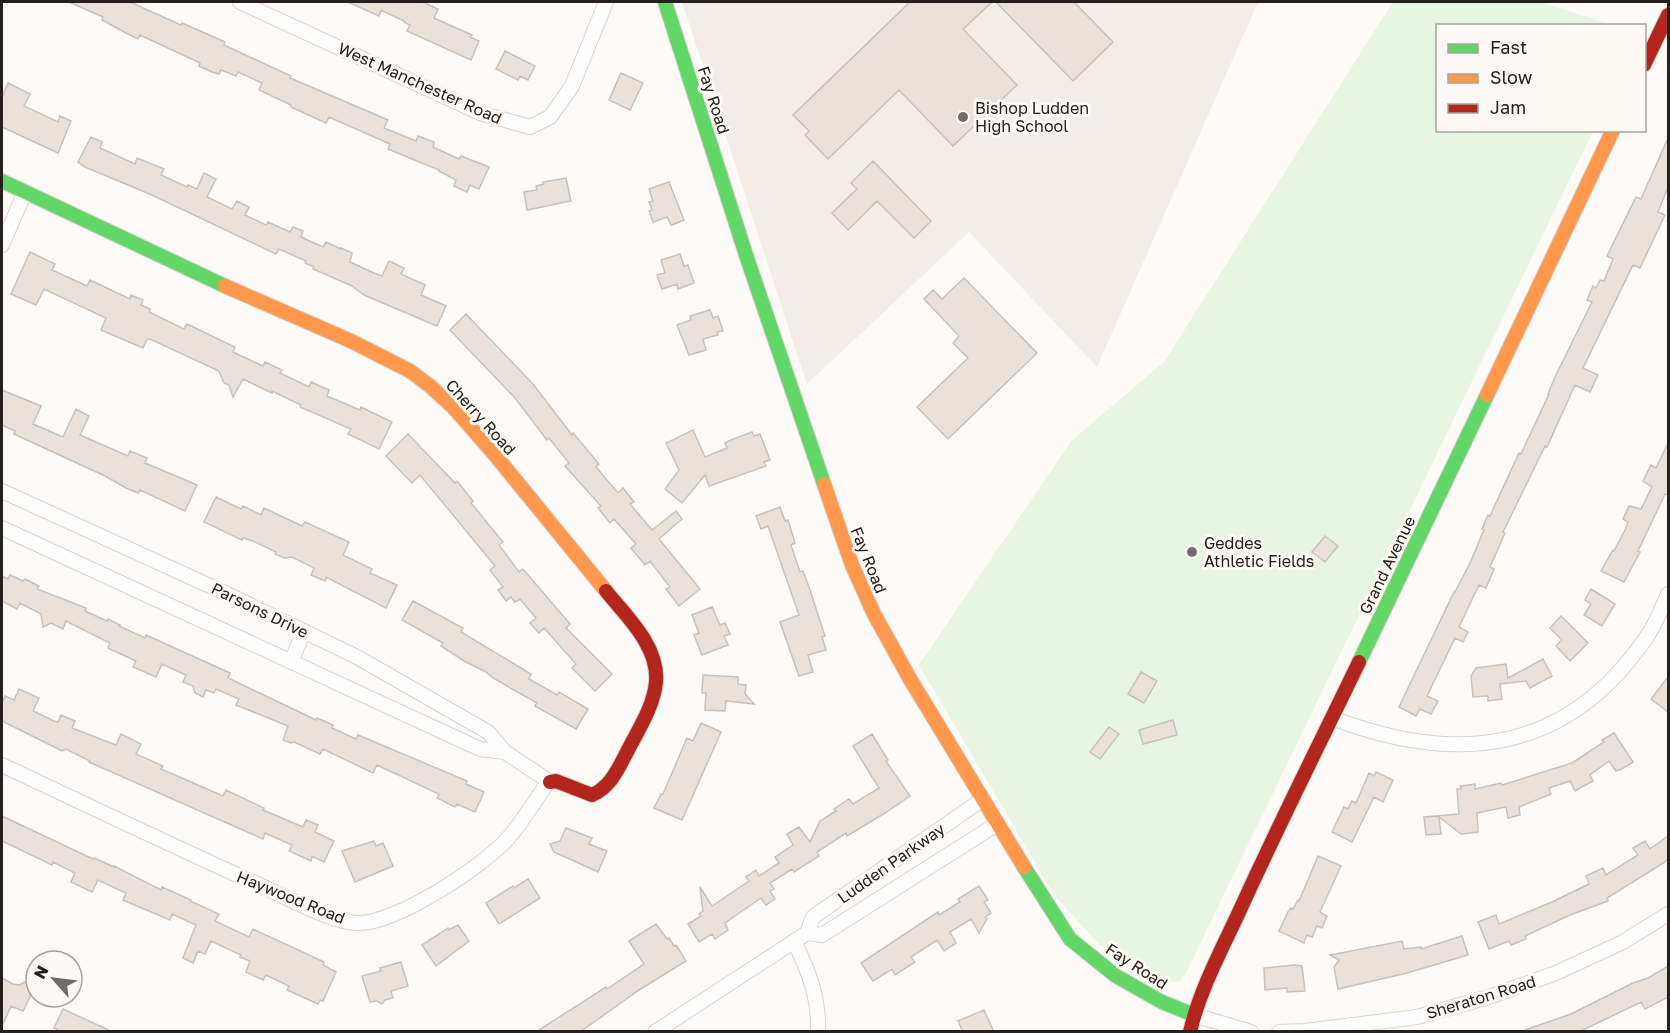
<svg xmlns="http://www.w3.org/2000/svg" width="1670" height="1033" font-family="'Golos Text',sans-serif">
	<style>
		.built { fill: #f4ece6 }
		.pitch { fill: #e8f5e2 }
		.building { fill: #e9e1da; stroke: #c6c2bf; stroke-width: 1.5 }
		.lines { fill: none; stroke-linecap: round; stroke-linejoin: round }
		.street-casing { stroke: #d9d4d1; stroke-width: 16 }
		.fast-casing { stroke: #d9d4d1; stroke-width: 16 }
		.slow-casing { stroke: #d9d4d1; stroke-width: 16 }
		.jam-casing { stroke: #d9d4d1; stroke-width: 16 }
		.street { stroke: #fffefe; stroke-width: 14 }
		.fast { stroke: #63d668; stroke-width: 14 }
		.slow { stroke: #ff974d; stroke-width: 14 }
		.jam { stroke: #b3261e; stroke-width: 14 }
		.poi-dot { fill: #716c69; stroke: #fff9f5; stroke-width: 2 }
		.labels { text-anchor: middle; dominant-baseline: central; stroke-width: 6; stroke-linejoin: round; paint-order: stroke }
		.street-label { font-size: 16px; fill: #25201d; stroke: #fff9f5 }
		.poi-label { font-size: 16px; fill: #25201d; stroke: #fff9f5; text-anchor: start }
	</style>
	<rect width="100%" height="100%" fill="#fdfaf7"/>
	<path class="built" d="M682,2H1258L1097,367L969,232L807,384Z"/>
	<path class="pitch" d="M1393,2H1541L1612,25L1438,26V130L1593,131L1186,973L1179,982L1158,980L1133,968L1097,942L1055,896L919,665L1072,440L1164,362Z"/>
	<path class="building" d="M69,2H130L181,25L182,23L225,42L224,45L291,76L290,78L388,120L384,128L416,141L418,136L434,142L433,147L459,159L461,156L489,167L479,189L470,185L467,192L454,186L456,180L439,171V170L388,149L390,144L329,117L326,123L291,107V105L259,90L262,83L238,72L236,76L221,70L219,74L212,72L199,66L200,63L140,35L138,39L124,32L102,20L103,17Z
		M348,2H423L438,9L434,18L472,35L470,37L479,41L471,60L407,31L410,25L404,22V21L381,10L379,16Z
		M910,2H992L963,29L1017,85L953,146L899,90L828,159L805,135L809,131L793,115Z
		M996,2H1074L1113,42L1073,81Z
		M505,51L535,66L528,80L520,76L518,80L496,69Z
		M621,73L643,83L630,110L609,100Z
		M8,83L30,94L24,106L58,122L60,116L71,121L58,153L2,127V97Z
		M91,137L102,142L100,148L135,164L137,158L164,169L161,175L187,187L188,185L197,189L204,173L216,179L207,197L232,209L237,201L249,207L245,215L266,225L268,222L290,232L293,227L303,231L301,237L323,247L326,242L341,249V248L352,253L350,262L374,273L382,276L389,261L404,268L401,274L425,285L421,295L446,306L437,326L364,295L352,286L313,269L314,267L305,263L306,261L279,249L276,254L152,195L85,167L78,162Z
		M1668,138V187L1658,212L1665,215L1640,268L1633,265L1583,368L1598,375L1590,392L1575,385L1547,447L1545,446L1506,526L1503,532L1505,533L1490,567L1494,569L1486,588L1479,585L1459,627L1468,632L1463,642L1455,638L1427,696L1438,701L1431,714L1420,709L1416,716L1399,707L1454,592H1455L1470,563L1484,530L1482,529L1488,515L1490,516L1519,453L1521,454L1549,394H1548L1555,377L1592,302L1587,300L1593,286L1596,288L1600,280L1604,281L1613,259L1607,256L1636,197L1641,199Z
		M873,161L931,221L914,238L877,201L848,230L832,213L857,189L851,183Z
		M566,178L571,201L527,210L524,192L537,190L536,186L544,184L543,182Z
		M669,182L684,220L672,225H671L667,217L653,222L649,211L652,210L649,202L653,201L649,189Z
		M30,252L55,264L52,270L87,286L90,280L130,299L131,295L143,300L141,305L150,309L149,312L184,329L187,324L235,347L233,352L263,366L265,362L282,370L280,373L309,387L311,382L329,390L327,396L360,410L361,407L392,422L379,449L348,434L351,429L300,407L301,405L272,391V393L243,379L233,397L229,385L224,383L219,371L150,339H147L143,348L101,330L106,318L44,289L36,305L11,294Z
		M680,254L684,266L688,265L694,283L678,289L677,284L662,289L657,275L665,273L661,260Z
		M964,278L1037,353L948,439L917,407L968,358L953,343L959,336L924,299L933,290L942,299Z
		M710,310L713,318L718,316L723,331L717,332L718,335L703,339L706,350L689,355L677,325L691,320L690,316Z
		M466,314L533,384L572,435L573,433L599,464L596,467L618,493L623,488L634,502L630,504L652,530L676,511L682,519L659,539L700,589L679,606L666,589L670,587L650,561L645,565L631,548L636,544L614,519L610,523L598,508L601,506L565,466L569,463L549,438L547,440L515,398L450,330Z
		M2,390L41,406L33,424L63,437L76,409L89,416L80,435L128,456L130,451L147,458L145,463L197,485L185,511L140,490L138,493L126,488L105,476L14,434L15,431L2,425Z
		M693,430L705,457L727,448L725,443L731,440L752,432L754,436L760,434L770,460L764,462L766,466L709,486L705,475L682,503L665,489L679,470L666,443Z
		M408,434L455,483L457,481L473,501L471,503L503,542L499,545L519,572L523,569L570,624L566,628L612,674L595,691L572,668L576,664L544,628L539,633L530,623L536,618L520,599L515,602L511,597L506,601L498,590L503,587L490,570L495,566L420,475L412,483L386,456Z
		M1668,443V495L1665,494L1638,551L1640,552L1624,582L1601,571L1613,550L1614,551L1625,530L1628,522L1623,519L1629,506L1641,509L1652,487L1643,481L1651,465L1656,468Z
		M216,497L241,509L243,506L261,515L264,508L302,526L305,522L349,542L343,555L372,569L370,573L397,585L386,608L326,577L325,581L311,575L314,568L292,557L284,558L275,554L276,552L253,541L243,538L242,540L204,522Z
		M780,507L785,521L788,520L795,543L791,545L800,572L803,571L809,587L825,636L822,637L826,650L808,655L813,672L799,676L780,622L799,615L768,526L761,529L756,516Z
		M1325,536L1338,546L1325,562L1312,552Z
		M10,575L23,581L25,579L39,586L37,589L86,608L85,611L107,621L108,619L120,625L119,626L145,638L146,635L230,673L228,678L316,720L317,718L333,725L332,728L356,739L358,735L467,781L466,784L484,792L475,812L457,804L455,807L437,798L439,794L377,765L373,773L323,749L320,754L294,742L291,743L283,740L288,726L236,705L239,699L216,689L214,693L206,690L203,697L195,693L193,686L183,682L186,675L162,664L156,677L133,667L136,661L108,648L110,643L66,621L63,629L51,623L43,627L41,614L20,603L17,609L2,601V576L8,579Z
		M1591,589L1615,604L1602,626L1584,615L1591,604L1585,600Z
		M413,601L463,628L461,632L531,674L529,679L557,695L559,692L588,709L576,729L535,706L537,703L493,678L486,672L464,661L441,646L443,643L402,620Z
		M712,607L720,625L725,623L730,634L724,636L728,645L702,655L694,635L699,633L692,615Z
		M1561,616L1588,643L1570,661L1556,646L1562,640L1550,628Z
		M1543,659L1552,676L1530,688L1526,681L1500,684L1502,699L1488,701V696L1473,697L1471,676L1476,668L1506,664L1508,678Z
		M1141,672L1157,681L1144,703L1128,694Z
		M703,675L738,677V684L746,685L745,694L754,704L726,701L725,711L705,710L706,693H702Z
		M1668,677V712L1651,699Z
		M19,689L39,698L33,711L54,721L58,722L61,715L75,721L72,728L116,745L121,734L141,744L136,754L163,766L161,769L223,796L226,790L264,808L263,810L303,827L306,820L318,825L315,832L334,841L324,862L312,856L311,861L289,851L292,845L265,833L263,839L89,762L90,761L66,749L62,751L6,723L2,720V703L5,696L14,700Z
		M1173,720L1177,735L1143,744L1139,730Z
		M701,723L721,732L682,820L654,808L661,794H663L687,738L693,741Z
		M1109,727L1119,734L1100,759L1090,752Z
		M1614,733L1633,762L1622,769L1616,771L1609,761L1590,775L1593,781L1575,791L1570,781L1549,788L1551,794L1519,807L1520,815L1508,818L1506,807L1477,813L1478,832L1461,834L1439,817L1441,834L1426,835L1424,817L1459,814L1457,789H1461L1460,786L1475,784V789L1501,783L1502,785L1572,763L1604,742L1602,740Z
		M872,734L888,760L886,761L910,796L885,813L847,836L846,833L817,852L819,856L794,872L792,869L770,883L774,889L770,891L775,899L766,905L761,898L725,923L728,930L715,939L712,934L699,942L688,924L701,916L699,914L703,911L700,887L712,906L749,881L746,877L756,870L759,876L779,863L775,857L793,845L787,834L799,827L810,842L820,821L836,811L834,809L849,799L853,804L879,788L853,746Z
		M1376,772L1393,780L1383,802L1374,797L1352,842L1332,832L1344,807L1348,809L1352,801L1356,803L1369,773L1374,776Z
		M2,816L93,859L94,858L114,867V866L161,890L162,887L191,900L190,901L219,914L215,921L249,937L253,929L324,962L323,965L336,972L323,1001L320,1000L318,1004L287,990L289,986L266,975L263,980L246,972L250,961L240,957L241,955L211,941L205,954L198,951L193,963L183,958L196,925L172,914L170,920L123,900L126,893L98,880L92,892L71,882L75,873L53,862L52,865L2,841Z
		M566,828L592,838L589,844L607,851L598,872L554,852L550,844L560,841Z
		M1668,836V860L1607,898L1608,901L1570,915L1525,936L1526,939L1511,945L1509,941L1489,949L1478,922L1496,915L1499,924L1552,902L1589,884L1586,876L1603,868L1606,875L1638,855L1633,848L1645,841L1650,849Z
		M374,841L376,846L383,843L393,866L355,882L342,851Z
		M1318,856L1341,866L1320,912L1327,916L1322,928L1317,926L1312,937L1307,935L1304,943L1279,931L1288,912L1291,908L1293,909L1298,900L1299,901Z
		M528,879L540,898L499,924L486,903L513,886L514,888Z
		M979,886L988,900L984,902L991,913L985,917L987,919L979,933L971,919L950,932L956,943L944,951L937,940L911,957L915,962L895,975L892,969L873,981L861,963L938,912L939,915L960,902L958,899Z
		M656,924L667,939L669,938L674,946L676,945L686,961L639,990L580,1032H536L606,987L607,989L644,964L629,941Z
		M458,925L469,941L436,966L422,945L448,928L449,930Z
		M1462,936L1468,955L1407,973L1338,989L1334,967L1339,960L1330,955L1402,941L1404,949L1421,947V949Z
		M401,962L408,986L391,991L393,998L385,1000L382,1004L377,1001L370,1002L362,976L381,971L380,968Z
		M1294,965L1302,966L1305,991L1287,992V988L1265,990L1264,968Z
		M1668,966V997L1645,1009L1641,1002L1579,1032H1526L1525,1030L1571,1014L1633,983L1648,978Z
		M2,978L13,984L19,985L25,982L35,987L23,1011L11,1006L2,1026Z
		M63,1009L113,1032H61L54,1028Z
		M984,1010L994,1032H963L958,1021Z"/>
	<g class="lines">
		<g class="street-casing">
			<path id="street" d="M240,2L480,113L530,127L550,117L572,86L606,2
				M2,245L25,192
				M2,491L223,592L357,657L488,732L505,752L550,782L547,784C535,801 523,820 510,836C486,865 397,923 359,923C333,923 290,899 266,888C177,848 89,806 2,765
				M2,528L480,749L505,752
				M291,662L304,631
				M1332,718C1458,766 1568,754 1648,635C1656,623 1662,608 1668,594
				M807,933L813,917L983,799
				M794,941C809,972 819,996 818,1032
				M1194,1015L1251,1032
				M655,1032L807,933L822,935L997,824
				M1279,1032L1305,1031L1417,1017L1489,997L1556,973L1623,942L1668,914"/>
		</g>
		<g class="fast-casing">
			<path id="fast" d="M665,2L746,255L824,484
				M2,181L225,286
				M1359,662L1487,395
				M1024,867L1070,939L1116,976L1162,1002L1194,1015"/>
		</g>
		<g class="slow-casing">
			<path id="slow" d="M225,286L351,341L410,371L430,386L452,406L495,455L606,591
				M1487,395L1613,130
				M824,484L852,565L874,614L910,679L1024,867"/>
		</g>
		<g class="jam-casing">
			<path id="jam" d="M1644,65L1668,15
				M550,782L556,781L592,795C611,787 619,767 628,750C639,729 654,705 656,682C659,646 626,616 606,591
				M1190,1032C1200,989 1222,949 1240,910C1278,826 1319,745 1359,662"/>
		</g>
		<use href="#street" class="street"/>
		<use href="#fast" class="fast"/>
		<use href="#slow" class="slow"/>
		<use href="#jam" class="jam"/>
	</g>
	<g class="poi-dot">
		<circle cx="963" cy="117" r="6"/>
		<circle cx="1192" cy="552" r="6"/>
	</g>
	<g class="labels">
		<g class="street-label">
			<text transform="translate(420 83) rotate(24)">West Manchester Road</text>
			<text transform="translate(714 100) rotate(72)">Fay Road</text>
			<text transform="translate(481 417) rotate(48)">Cherry Road</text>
			<text transform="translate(869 560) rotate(68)">Fay Road</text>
			<text transform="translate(1387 565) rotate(-64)">Grand Avenue</text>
			<text transform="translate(260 610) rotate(26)">Parsons Drive</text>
			<text transform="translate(891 863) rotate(-35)">Ludden Parkway</text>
			<text transform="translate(291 897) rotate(22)">Haywood Road</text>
			<text transform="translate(1137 966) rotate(33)">Fay Road</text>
			<text transform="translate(1481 997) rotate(-17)">Sheraton Road</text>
		</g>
		<g class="poi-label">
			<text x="975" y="108">Bishop Ludden<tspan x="975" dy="18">High School</tspan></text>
			<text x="1204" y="543">Geddes<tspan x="1204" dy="18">Athletic Fields</tspan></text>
		</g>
	</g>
	<rect width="1670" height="1033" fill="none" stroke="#25201d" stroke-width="6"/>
	<rect x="1436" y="24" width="210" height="108" fill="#fff9f5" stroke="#a8a29f" stroke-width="1.5"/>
	<rect x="1448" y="44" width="30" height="9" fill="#63d668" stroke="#a8a29f" stroke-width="1.5"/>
	<text x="1490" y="54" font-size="18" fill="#25201d">Fast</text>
	<rect x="1448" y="74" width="30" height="9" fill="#ff974d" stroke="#a8a29f" stroke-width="1.5"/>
	<text x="1490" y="84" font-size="18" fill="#25201d">Slow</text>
	<rect x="1448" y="104" width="30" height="9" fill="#b3261e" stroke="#a8a29f" stroke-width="1.5"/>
	<text x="1490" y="114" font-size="18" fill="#25201d">Jam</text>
	<g transform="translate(54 979) rotate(298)"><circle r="28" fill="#fff9f5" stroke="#a8a29f" stroke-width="1.5"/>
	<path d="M0-4.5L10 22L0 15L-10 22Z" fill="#716c69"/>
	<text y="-9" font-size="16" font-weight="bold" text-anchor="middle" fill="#25201d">N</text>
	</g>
</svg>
